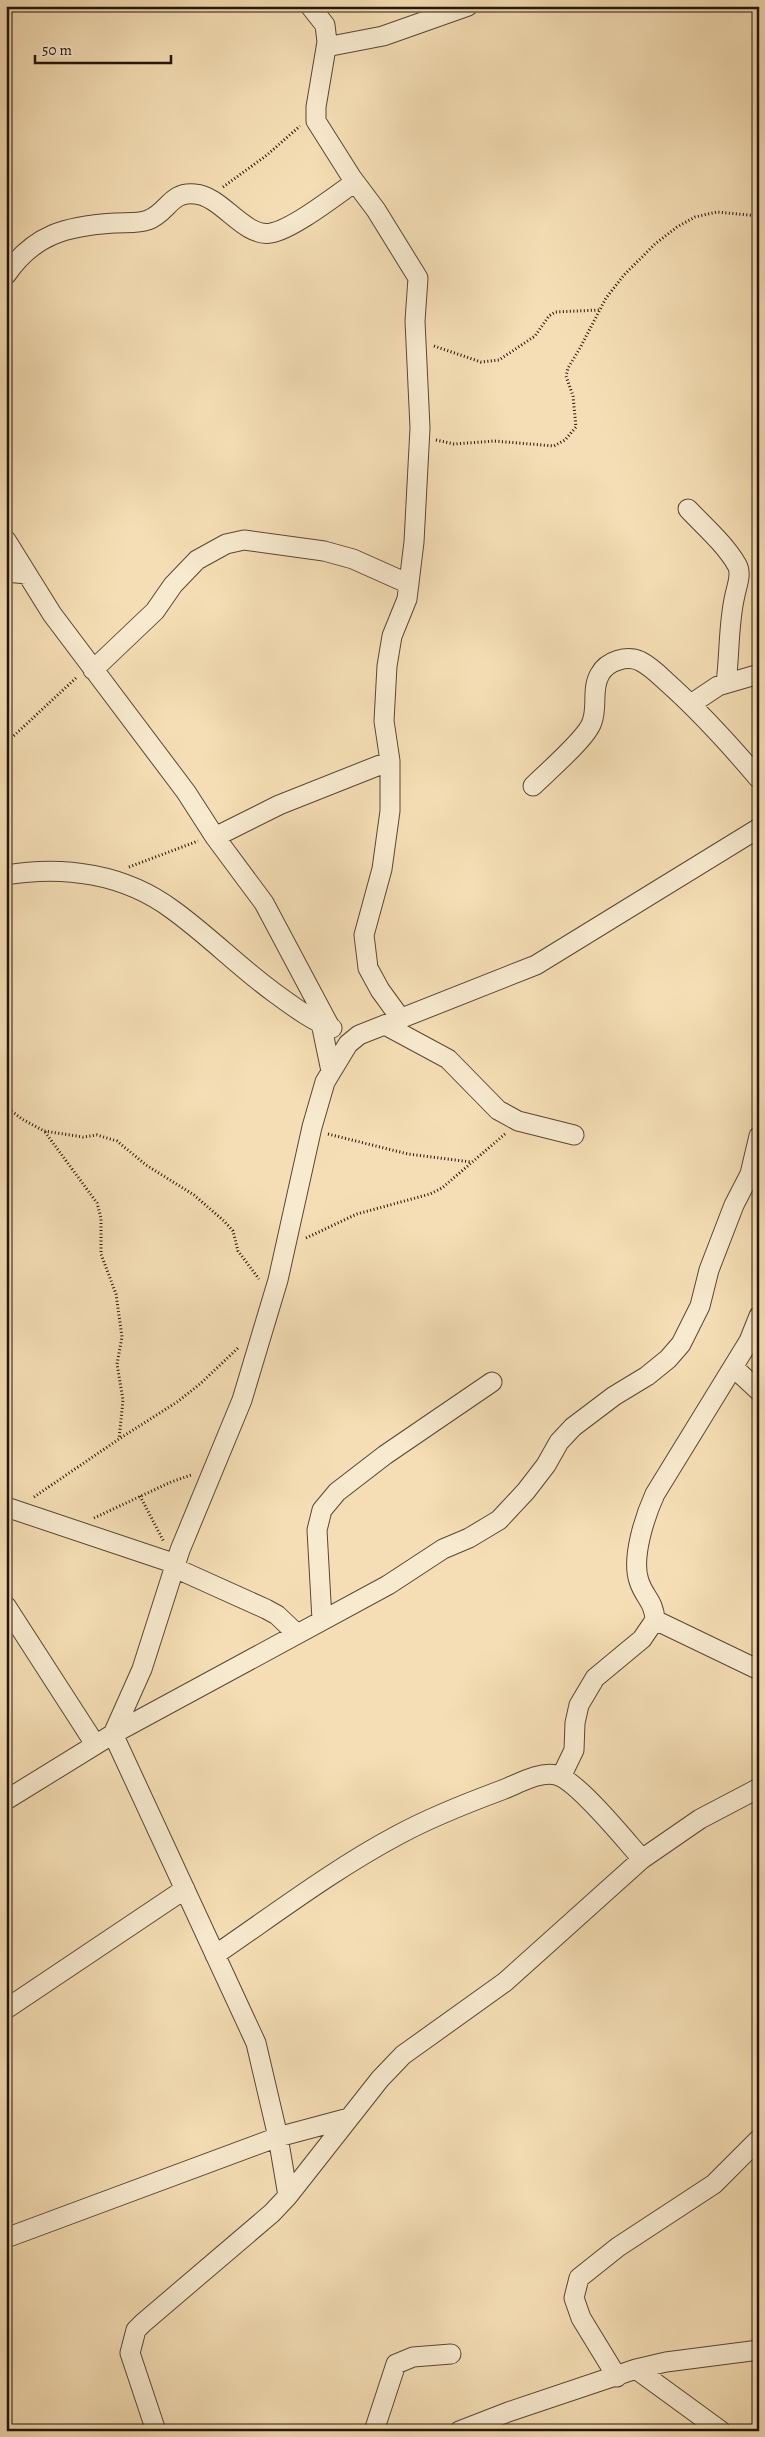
<svg xmlns="http://www.w3.org/2000/svg" width="765" height="2437" font-family="Alegreya,serif">
	<style>
		.lines { fill: none; stroke-linecap: round; stroke-linejoin: round }
		.minor-casing { stroke: #584734; stroke-width: 21 }
		.path { stroke: #231509; stroke-width: 3; stroke-dasharray: 1 2.5; stroke-linecap: butt }
		.minor { stroke: #f8eacf; stroke-width: 19 }
	</style>
	<rect width="100%" height="100%" fill="#f5deb5"/>
	<filter id="stains"><feTurbulence type="fractalNoise" baseFrequency=".004" numOctaves="4"/><feColorMatrix values="0 0 0 0 .2 0 0 0 0 .09 0 0 0 0 .02 0 0 0 .5 -.17"/></filter>
	<radialGradient id="worn" r=".72"><stop offset=".6" stop-color="#630" stop-opacity="0"/><stop offset="1" stop-color="#630" stop-opacity=".3"/></radialGradient>
	<g class="lines">
		<g class="minor-casing">
			<path id="minor" d="M310,6L325,25L327,42L316,107V121L352,178L376,210L418,278L415,321L420,428L414,542L407,599L392,636L387,666L384,721L390,761V811L382,869L364,935L368,968L380,990L401,1019
				M326,47L383,36L468,6
				M6,275C34,234 67,226 114,223C124,222 138,224 148,220C168,213 170,191 195,194C222,196 244,238 271,233C293,229 335,196 355,182
				M688,509C704,526 725,544 737,565C742,574 737,585 735,595C728,625 730,653 726,683
				M6,540L52,614L186,792L215,837L264,903L330,1027
				M6,572L27,574
				M93,670L155,611L173,585L197,560L226,544L244,540L324,551L353,559L409,584
				M691,704L718,686L759,674
				M533,786C547,772 587,738 592,722C598,706 591,689 600,674C607,661 627,655 640,661C652,667 661,677 670,685C702,714 731,746 759,779
				M215,837L279,805L390,761
				M6,875C64,865 125,874 173,910C209,936 240,968 276,994C294,1007 311,1020 332,1028
				M321,1023L331,1071
				M385,1025L448,1059L498,1110L518,1121L574,1135
				M733,1367L759,1391
				M6,1507L176,1564
				M175,1568L266,1609L277,1615L297,1634
				M6,1606L95,1744
				M322,1620L317,1530L322,1510L337,1492L385,1455L492,1382
				M655,1620L759,1670
				M561,1777L574,1750L575,1723L579,1705L595,1678L642,1639L655,1620C654,1601 644,1597 639,1581C631,1558 645,1516 655,1494L749,1341L759,1316
				M6,1800L113,1734L388,1585L443,1549L469,1538L499,1520L526,1491L546,1465L559,1442L573,1427L614,1396L647,1376L668,1359L681,1344L700,1306L709,1270L734,1205L750,1174L759,1136
				M215,1955C275,1914 334,1869 398,1835C431,1817 467,1803 502,1790C518,1784 539,1771 556,1775C577,1780 626,1841 642,1859
				M6,2009L185,1889
				M288,2196L278,2137L256,2043L113,1734L142,1669L180,1550L242,1400L278,1280L312,1127L325,1082L348,1044L359,1035L536,965L759,828
				M6,2238L278,2137L349,2118
				M636,2369L721,2431
				M617,2377L581,2318L574,2298L579,2278L618,2247L714,2184L759,2139
				M156,2431L130,2353L136,2330L143,2323L272,2213L288,2196L380,2079L403,2055L505,1982L642,1859L700,1819L759,1788
				M374,2431L396,2364L413,2357L451,2354
				M459,2431L508,2412L636,2369L666,2362L759,2350"/>
		</g>
		<path class="path" d="M223,187L267,155L300,126
			M434,346L481,362L499,360L535,336L549,316L555,312L599,310
			M436,440L454,444L494,441L554,446L565,440L576,427L573,396L566,376L568,368L580,348L606,298L624,275L655,244L677,227L695,217L717,212L759,216
			M6,743L77,677
			M129,867L198,841
			M6,1107L22,1119L44,1131L83,1137L97,1135L117,1141L146,1165L194,1195L224,1221L233,1231L238,1251L259,1279
			M45,1132L97,1203L101,1218V1254L116,1294L122,1337L117,1364L123,1400L119,1439
			M328,1134L408,1154L471,1162
			M306,1238L357,1214L430,1194L442,1188L505,1134
			M140,1496L164,1542
			M34,1497L119,1439L177,1402L200,1384L238,1348
			M94,1518L171,1482L191,1475"/>
		<use href="#minor" class="minor"/>
	</g>
	<rect width="765" height="2437" fill="none" stroke="#f5deb5" stroke-width="25"/>
	<rect x="8" y="8" width="750" height="2422" fill="none" stroke="#231509" stroke-width="2.5"/>
	<rect x="12" y="12" width="740" height="2412" fill="none" stroke="#231509"/>
	<path d="M35 55v8h136v-8" fill="none" stroke="#231509" stroke-width="2.5"/>
	<text x="42" y="55" font-size="15" fill="#231509" stroke="#f8eacf" stroke-width="4" paint-order="stroke">50 m</text>
	<rect width="100%" height="100%" filter="url(#stains)"/>
	<rect width="100%" height="100%" fill="url(#worn)"/>
</svg>
